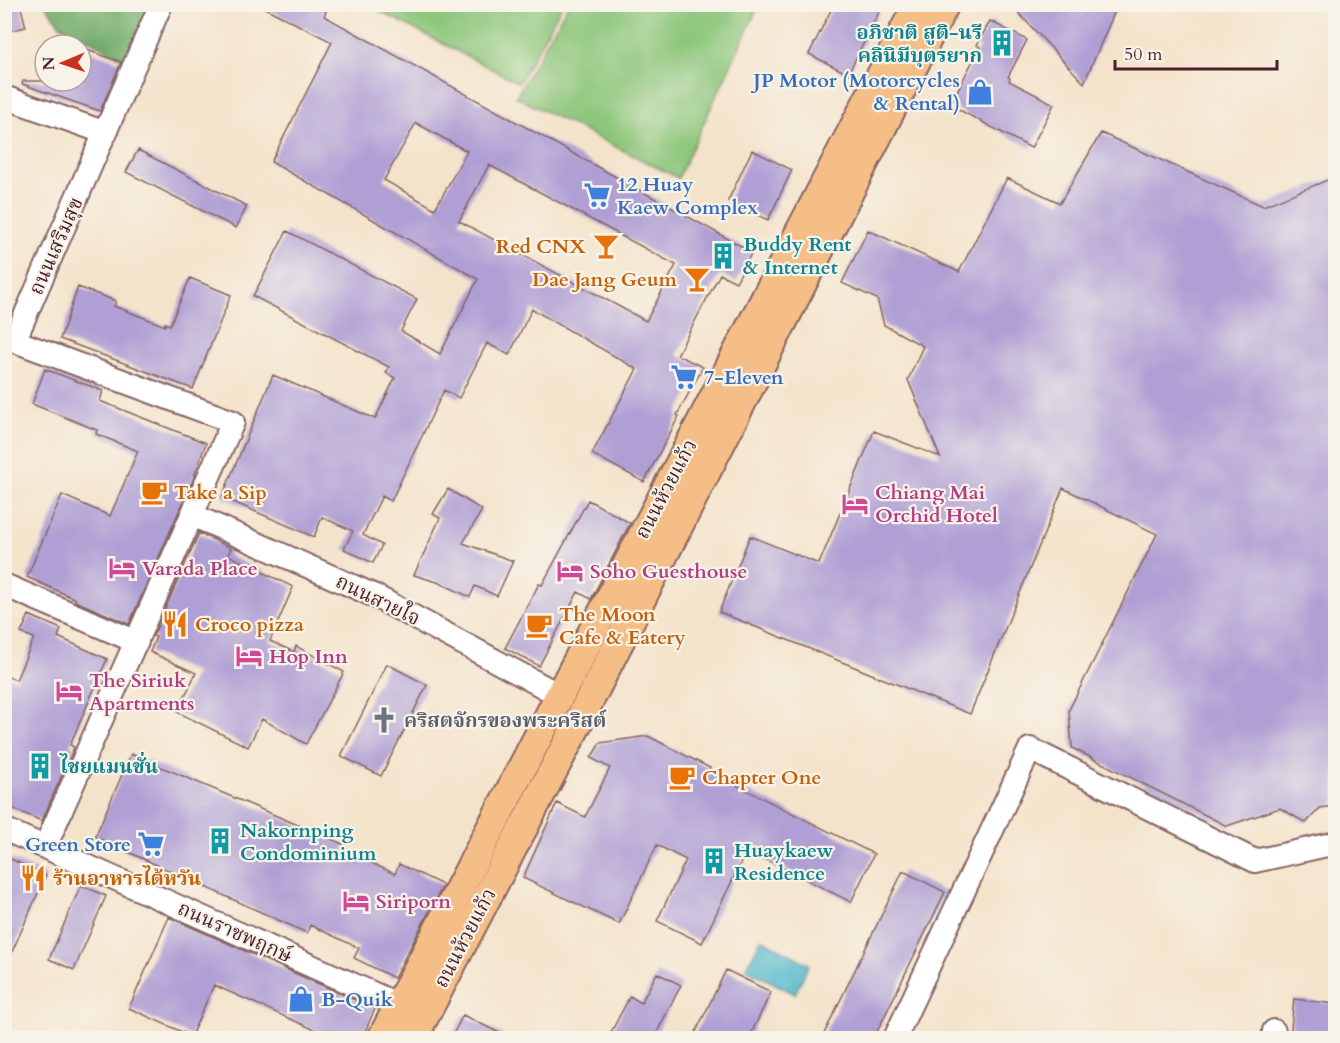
<svg xmlns="http://www.w3.org/2000/svg" width="1340" height="1043" font-family="Cardo,'Noto Serif Thai',serif">
	<style>
		.green { fill: #8cc67a; stroke: #6b7252; stroke-width: 1.5 }
		.forest { fill: #71ab6a; stroke: #5e654a; stroke-width: 1.5 }
		.water { fill: #4db7cb; stroke: #4c6b7b; stroke-width: 1.5 }
		.building { fill: #af9fd4; fill-rule: evenodd }
		.lines { fill: none; stroke-linecap: round; stroke-linejoin: round }
		.minor-casing { stroke: #866463; stroke-width: 26 }
		.major-casing { stroke: #866463; stroke-width: 32 }
		.minor { stroke: #fff; stroke-width: 22 }
		.major { stroke: #f6be87; stroke-width: 28 }
		.labels { text-anchor: middle; dominant-baseline: central; stroke-width: 4.5; stroke-linejoin: round; paint-order: stroke }
		.culture-label { font-size: 20px; font-weight: bold; fill: #0d838f; stroke: #f7f3e8; text-anchor: start }
		.shop-label { font-size: 20px; font-weight: bold; fill: #366cbe; stroke: #f7f3e8; text-anchor: start }
		.street-label { font-size: 20px; fill: #4a1f2b; stroke: #f7f3e8 }
		.food-label { font-size: 20px; font-weight: bold; fill: #c56008; stroke: #f7f3e8; text-anchor: start }
		.hotel-label { font-size: 20px; font-weight: bold; fill: #b23c85; stroke: #f7f3e8; text-anchor: start }
		.worship-label { font-size: 20px; font-weight: bold; fill: #5b616d; stroke: #f7f3e8; text-anchor: start }
	</style>
	<rect width="100%" height="100%" fill="#f7f3e8"/>
	<filter id="ink" filterUnits="userSpaceOnUse"><feTurbulence type="fractalNoise" baseFrequency=".0167" numOctaves="2"/><feDisplacementMap in="SourceGraphic" scale="12" xChannelSelector="R" yChannelSelector="G"/><feConvolveMatrix kernelMatrix="1 2 1 2 8 2 1 2 1" color-interpolation-filters="sRGB"/></filter>
	<filter id="wash" filterUnits="userSpaceOnUse"><feTurbulence type="fractalNoise" baseFrequency=".008" numOctaves="4" result="noise"/><feDisplacementMap in="SourceGraphic" scale="24" xChannelSelector="R" yChannelSelector="G"/><feGaussianBlur stdDeviation="1.35" result="paint"/><feColorMatrix in="noise" values="0 0 0 0 0 0 0 0 0 0 0 0 0 0 0 0 0 1.4 0 .05"/><feComposite in="paint" operator="in"/></filter>
	<g filter="url(#wash)">
		<rect width="100%" height="100%" fill="#f4e3cb"/>
		<path class="green" d="M368,5H562L519,83Z
			M568,5H759L678,178L516,97Z"/>
		<path class="forest" d="M45,5H150L127,61L60,25Z"/>
		<path class="water" d="M761,939L809,964L795,994L746,969Z"/>
		<g id="blocks">
			<path class="building" d="M4,4H20L26,27L4,32Z
				M257,4H329L324,16L752,252L736,282L720,274L677,355L703,367L677,415L679,416L644,482L592,454L637,369L532,309L509,355L487,343L459,398L444,390L391,501L382,496L363,535L382,545L373,563L344,549L353,531L322,517L314,537L222,497L273,375L375,419L395,378L386,373L389,367L253,296L287,231L417,299L401,331L440,354L478,279L271,162L332,42ZM416,123L467,151L435,209L384,180ZM489,165L676,265L646,321L459,221Z
				M834,4H869L880,10L848,74L809,54Z
				M1010,4H1118L1084,83Z
				M990,21L1027,40L1008,77L1010,78L1009,81L1054,104L1031,148L950,105L980,47L977,45Z
				M81,48L121,62L100,111L22,84L23,81H81Z
				M1101,133L1263,206L1335,177V806L1320,808L1306,823L1280,808L1227,826L1072,748L1069,710L1157,534L1063,488L970,714L719,612L750,536L819,564L874,431L940,457L908,380L923,346L884,325L877,299L842,283L868,230L959,272L1007,178L1060,203Z
				M138,150L247,206L236,228L126,172Z
				M752,150L792,170L768,220L728,201Z
				M190,278L231,295L193,389L60,339L78,287L116,301L114,306L165,326V323L170,325Z
				M45,369L103,391L100,401L206,443L192,482L129,624L75,601L76,599L27,577L62,495L110,516L138,451L96,434L97,430L32,404Z
				M448,489L482,510L463,543L513,561L497,596L475,586L470,597L440,583L414,575L440,518L433,514Z
				M588,500L630,523L591,599L578,592L539,666L505,648L539,584L542,585Z
				M199,533L231,548L228,555L293,587L270,641L294,652L296,646L344,672L306,744L262,719L248,747L177,712L196,673L150,652L156,637L153,636Z
				M29,615L61,629L58,637L107,659L70,745L74,747L42,821L4,805V675L16,680L34,638L21,633Z
				M387,664L427,685L381,776L341,756Z
				M648,736L710,768L708,771L874,854L851,902L747,850L702,943L657,921L686,860L657,845L619,924L523,878L557,803L585,817L610,768L591,758L600,743Z
				M131,754L345,845L343,850L395,874L399,864L443,885L394,978L354,958L359,948L310,925L307,933L95,837Z
				M4,856L46,875L4,970Z
				M903,871L945,892L874,1038H822Z
				M81,885L106,896L74,970L49,959Z
				M169,917L375,1009L362,1038H333L214,985L191,1036L129,1008Z
				M726,970L771,992L749,1038H693Z
				M657,973L681,985L654,1038H608L630,996L641,1003Z
				M1294,999L1335,1004V1038H1290Z
				M463,1015L473,1020L510,1038H451Z"/>
		</g>
	</g>
	<g filter="url(#ink)">
		<use href="#blocks" fill-opacity="0" stroke="#866463" stroke-width="1.5"/>
		<g class="lines">
			<g class="minor-casing">
				<path id="minor" d="M4,97L106,133
					M4,337L233,422L45,847
					M15,339L161,4
					M192,515L375,596L559,695
					M4,585L137,642
					M4,829L399,1005
					M895,1038L1030,749L1255,861L1336,843
					M1273,1038L1274,1031"/>
			</g>
			<g class="major-casing">
				<path id="major" d="M382,1038L918,4
					M413,1038L566,746L945,4"/>
			</g>
			<use href="#minor" class="minor"/>
			<use href="#major" class="major"/>
		</g>
	</g>
	<defs>
		<g id="building-bare" transform="scale(2.07)"><path d="M-4-6H4V6H1V3H-1V6H-4ZM-2.5-4.3h1.7v1.8h-1.7ZM.8-4.3h1.7v1.8H.8ZM-2.5-1h1.7V.8h-1.7ZM.8-1h1.7V.8H.8Z" fill="#0f9aa8" stroke="#f7f3e8" stroke-width="2.5" paint-order="stroke"/></g>
		<g id="shop-bare" transform="scale(2.07)"><path d="M-5-2.5h2.3a2.7 3.5 0 0 1 5.4 0H5L5.5 6h-11ZM-1.5-2.5h3a1.5 2.3 0 0 0-3 0Z" fill="#3f7fe0" stroke="#f7f3e8" stroke-width="2.5" paint-order="stroke"/></g>
		<g id="supermarket-bare" transform="scale(2.07)"><path d="M-6-5.5h2.5l.6 2H6L4.5 2H-2.5L-4.4-4H-6ZM-1.5 3.2a1.3 1.3 0 1 0 .1 0ZM3 3.2a1.3 1.3 0 1 0 .1 0Z" fill="#3f7fe0" stroke="#f7f3e8" stroke-width="2.5" paint-order="stroke"/></g>
		<g id="bar-bare" transform="scale(2.07)"><path d="M-6-5H6L.8 .8V4.5H3.5V6h-7V4.5H-.8V.8Z" fill="#e8710a" stroke="#f7f3e8" stroke-width="2.5" paint-order="stroke"/></g>
		<g id="cafe-bare" transform="scale(2.07)"><path d="M-5.5-4.5H6V0H3Q3 3.5 0 3.5H-2.5Q-5.5 3.5-5.5 0ZM3-3.2v2h1.7v-2ZM-6 4.5H4V6H-6Z" fill="#e8710a" stroke="#f7f3e8" stroke-width="2.5" paint-order="stroke"/></g>
		<g id="hotel-bare" transform="scale(2.07)"><path d="M-6-4.5h1.5V1H6V5H4.5V3h-9V5H-6ZM-4 0a1.8 1.8 0 1 1 3.6 0ZM.5 0V-2.5h3Q6-2.5 6 0Z" fill="#d1479c" stroke="#f7f3e8" stroke-width="2.5" paint-order="stroke"/></g>
		<g id="restaurant-bare" transform="scale(2.07)"><path d="M-5-6h1v4h1v-4h1v4h1v-4h1v5L-1.5 .5V6h-2V.5L-5-1ZM5-6V6H3V1.5H1.5Q1.5-4 5-6Z" fill="#e8710a" stroke="#f7f3e8" stroke-width="2.5" paint-order="stroke"/></g>
		<g id="church-bare" transform="scale(2.07)"><path d="M-1.2-6h2.4v3.5h3.3v2.4h-3.3V6h-2.4V-.1h-3.3v-2.4h3.3Z" fill="#6b7280" stroke="#f7f3e8" stroke-width="2.5" paint-order="stroke"/></g>
	</defs>
	<g fill-rule="evenodd">
		<use href="#building-bare" x="1002" y="43"/>
		<use href="#shop-bare" x="980" y="92"/>
		<use href="#supermarket-bare" x="597" y="195"/>
		<use href="#bar-bare" x="606" y="246"/>
		<use href="#building-bare" x="723" y="256"/>
		<use href="#bar-bare" x="697" y="279"/>
		<use href="#supermarket-bare" x="684" y="377"/>
		<use href="#cafe-bare" x="154" y="492"/>
		<use href="#hotel-bare" x="855" y="504"/>
		<use href="#hotel-bare" x="122" y="568"/>
		<use href="#hotel-bare" x="570" y="571"/>
		<use href="#restaurant-bare" x="175" y="624"/>
		<use href="#cafe-bare" x="539" y="625"/>
		<use href="#hotel-bare" x="249" y="656"/>
		<use href="#hotel-bare" x="69" y="691"/>
		<use href="#church-bare" x="384" y="720"/>
		<use href="#building-bare" x="40" y="766"/>
		<use href="#cafe-bare" x="682" y="777"/>
		<use href="#building-bare" x="220" y="841"/>
		<use href="#supermarket-bare" x="151" y="844"/>
		<use href="#building-bare" x="714" y="861"/>
		<use href="#restaurant-bare" x="33" y="878"/>
		<use href="#hotel-bare" x="356" y="901"/>
		<use href="#shop-bare" x="301" y="999"/>
	</g>
	<g class="labels">
		<g class="culture-label">
			<text x="982" y="32" text-anchor="end">อภิชาติ สูติ-นรี<tspan x="982" dy="23">คลินิมีบุตรยาก</tspan></text>
			<text x="743" y="244">Buddy Rent<tspan x="743" dy="23">&amp; Internet</tspan></text>
			<text x="60" y="766">ไชยแมนชั่น</text>
			<text x="240" y="830">Nakornping<tspan x="240" dy="23">Condominium</tspan></text>
			<text x="734" y="850">Huaykaew<tspan x="734" dy="23">Residence</tspan></text>
		</g>
		<g class="shop-label">
			<text x="960" y="80" text-anchor="end">JP Motor (Motorcycles<tspan x="960" dy="23">&amp; Rental)</tspan></text>
			<text x="617" y="184">12 Huay<tspan x="617" dy="23">Kaew Complex</tspan></text>
			<text x="704" y="377">7-Eleven</text>
			<text x="131" y="844" text-anchor="end">Green Store</text>
			<text x="321" y="999">B-Quik</text>
		</g>
		<g class="street-label">
			<text transform="translate(56 246) rotate(-66)">ถนนเสริมสุข</text>
			<text transform="translate(666 489) rotate(-62)">ถนนห้วยแก้ว</text>
			<text transform="translate(378 600) rotate(26)">ถนนสายใจ</text>
			<text transform="translate(235 932) rotate(24)">ถนนราชพฤกษ์</text>
			<text transform="translate(465 938) rotate(-62)">ถนนห้วยแก้ว</text>
		</g>
		<g class="food-label">
			<text x="586" y="246" text-anchor="end">Red CNX</text>
			<text x="677" y="279" text-anchor="end">Dae Jang Geum</text>
			<text x="174" y="492">Take a Sip</text>
			<text x="559" y="614">The Moon<tspan x="559" dy="23">Cafe &amp; Eatery</tspan></text>
			<text x="195" y="624">Croco pizza</text>
			<text x="702" y="777">Chapter One</text>
			<text x="53" y="878">ร้านอาหารไต้หวัน</text>
		</g>
		<g class="hotel-label">
			<text x="875" y="492">Chiang Mai<tspan x="875" dy="23">Orchid Hotel</tspan></text>
			<text x="142" y="568">Varada Place</text>
			<text x="590" y="571">Soho Guesthouse</text>
			<text x="269" y="656">Hop Inn</text>
			<text x="89" y="680">The Siriuk<tspan x="89" dy="23">Apartments</tspan></text>
			<text x="376" y="901">Siriporn</text>
		</g>
		<g class="worship-label">
			<text x="404" y="720">คริสตจักรของพระคริสต์</text>
		</g>
	</g>
	<rect width="1340" height="1043" fill="none" stroke="#f7f3e8" stroke-width="24"/>
	<g transform="translate(63 63) rotate(268)"><circle r="28" fill="#f7f3e8" stroke="#b29e9c" stroke-width="1.5"/>
	<path d="M0-4.5L10 22L0 15L-10 22Z" fill="#c8321e"/>
	<text y="-9" font-size="16" font-weight="bold" text-anchor="middle" fill="#4a1f2b">N</text>
	</g>
	<path d="M1115 60v9h162v-9" fill="none" stroke="#4a1f2b" stroke-width="3"/>
	<text x="1124" y="60" font-size="18" fill="#4a1f2b" stroke="#f7f3e8" stroke-width="4.5" paint-order="stroke">50 m</text>
</svg>
